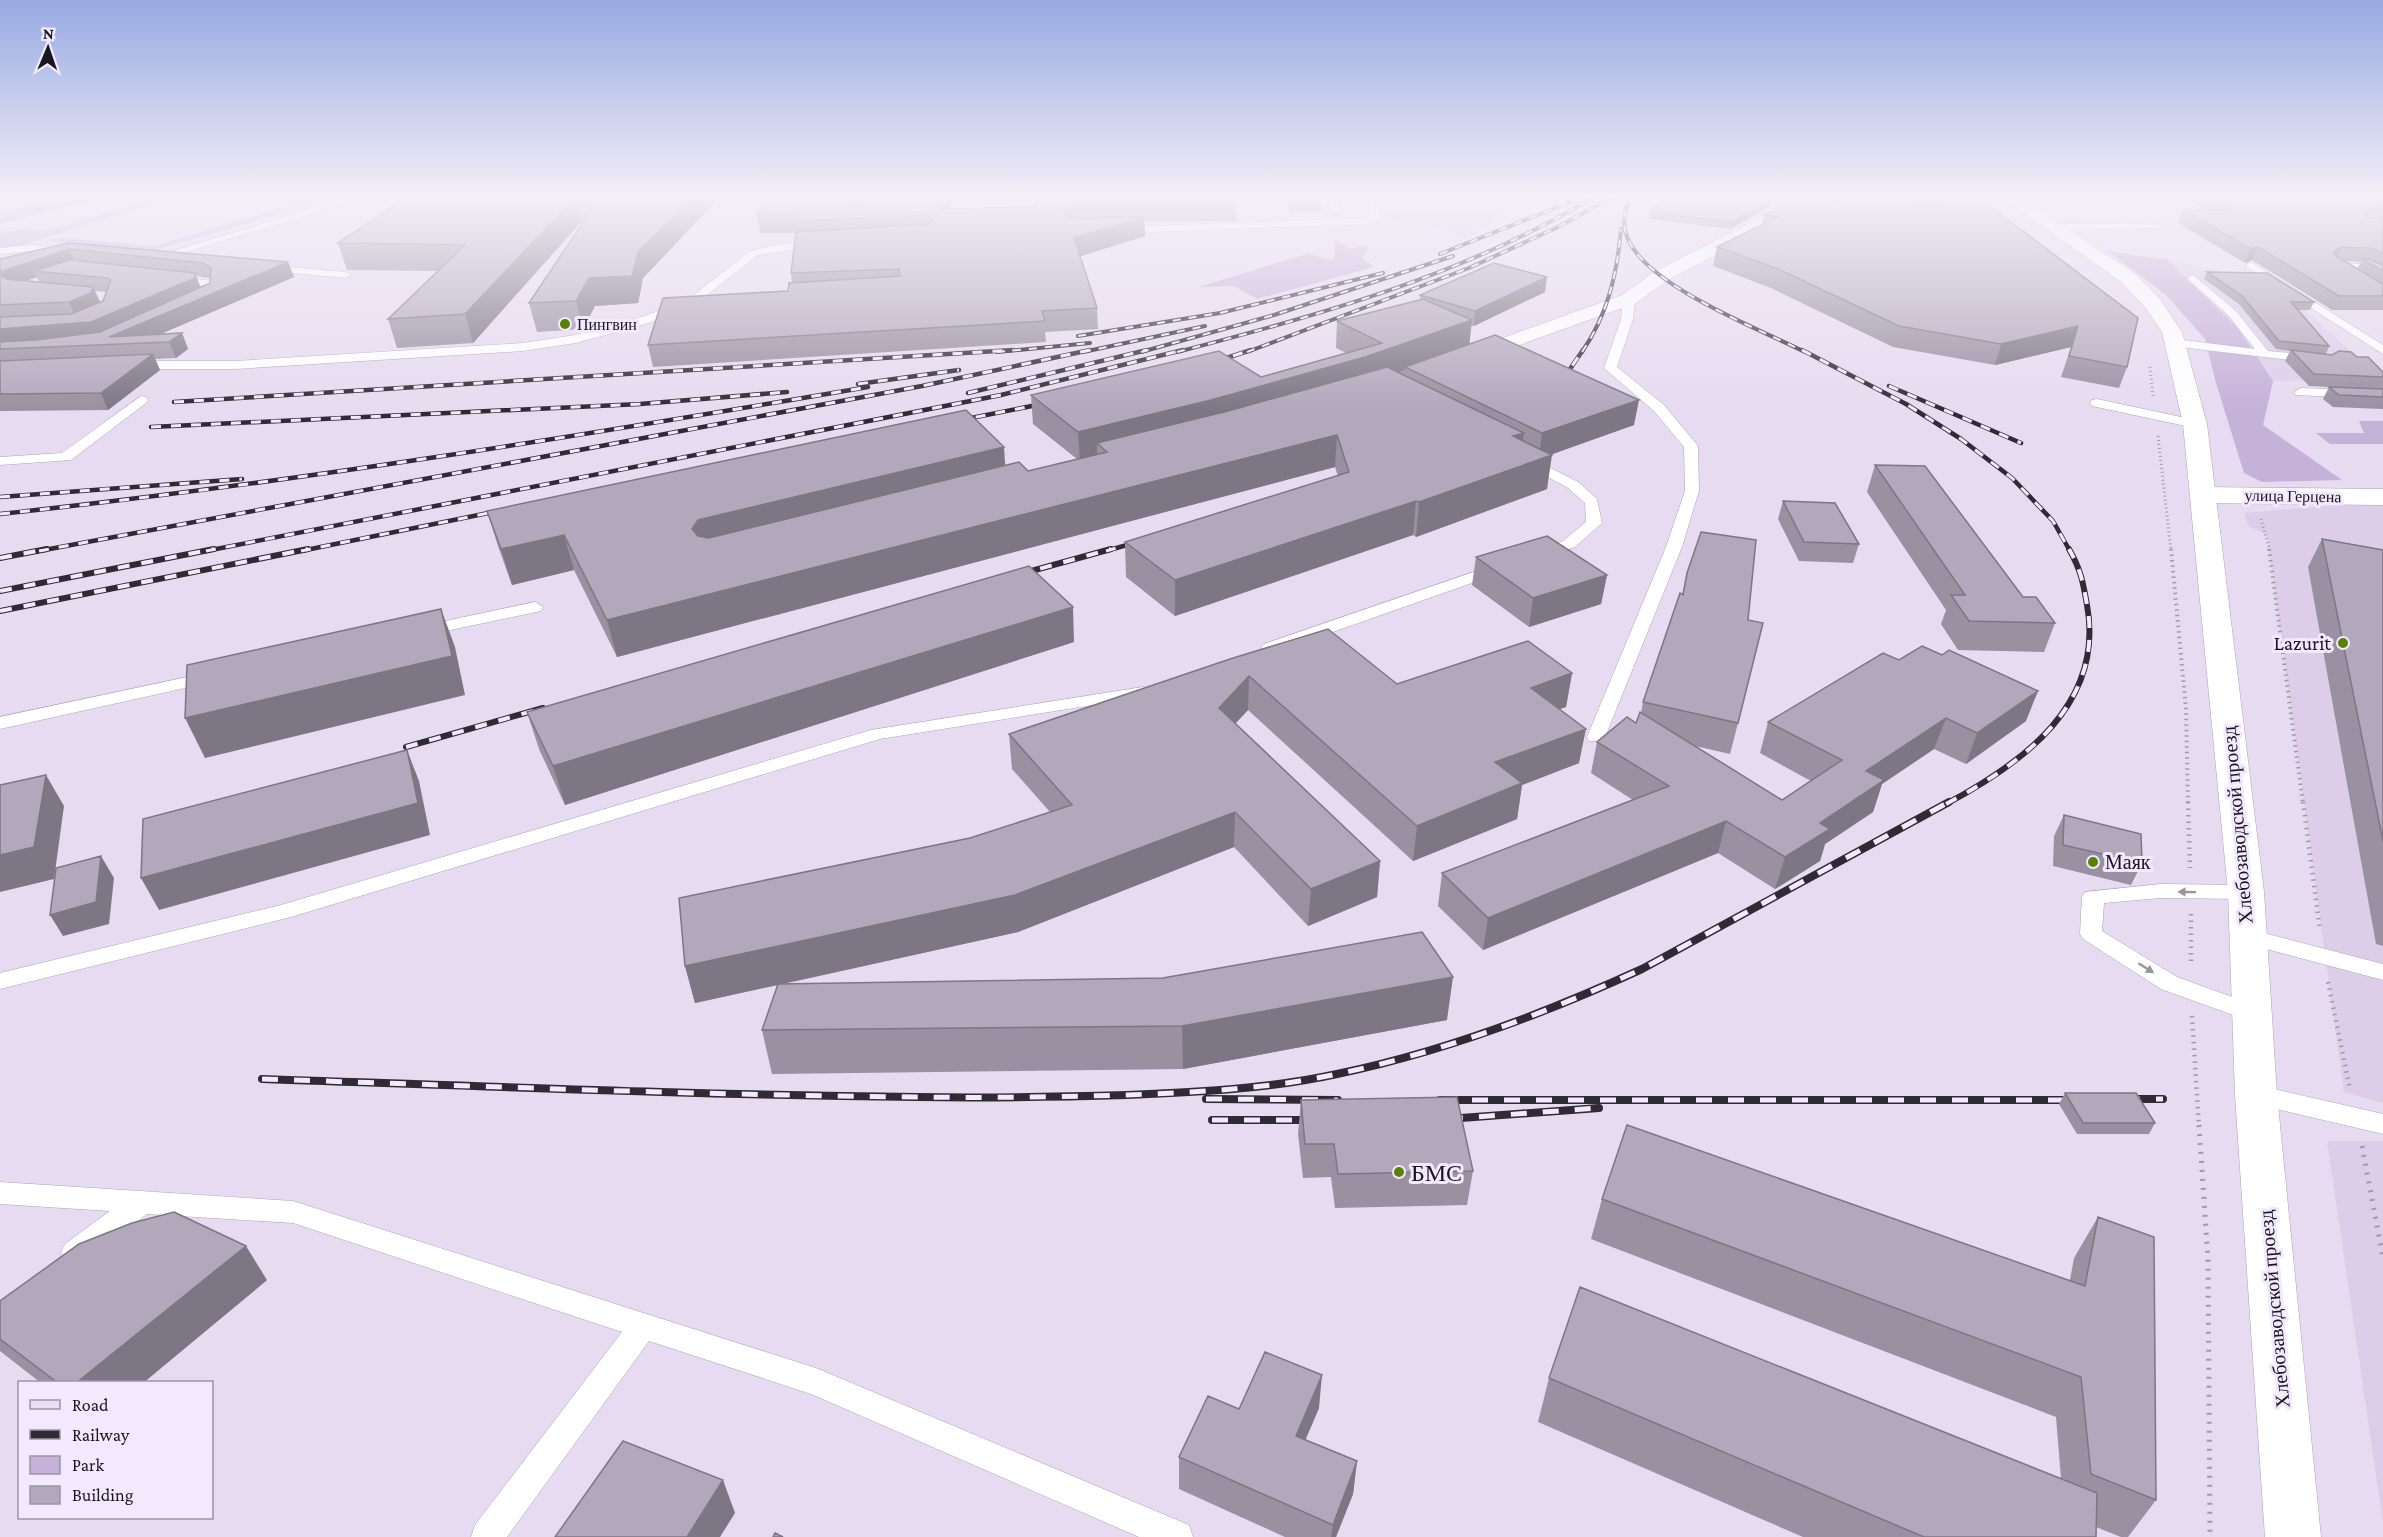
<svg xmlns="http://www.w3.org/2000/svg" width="2383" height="1537" font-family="'Crimson Pro',serif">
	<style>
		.built { fill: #dccee9 }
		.green { fill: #c6b1d9 }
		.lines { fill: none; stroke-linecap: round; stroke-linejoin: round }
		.stream { stroke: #bd9cda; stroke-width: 6 }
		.service-casing { stroke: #ada3b7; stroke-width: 1 }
		.minor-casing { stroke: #ada3b7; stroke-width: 1 }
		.tertiary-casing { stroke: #ada3b7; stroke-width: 1 }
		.secondary-casing { stroke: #ada3b7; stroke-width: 1 }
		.path-far4 { stroke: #a29aaa; stroke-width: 2; stroke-dasharray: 1 2; stroke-linecap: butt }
		.path-far3 { stroke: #a29aaa; stroke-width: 3; stroke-dasharray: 1 3; stroke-linecap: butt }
		.path-far2 { stroke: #a29aaa; stroke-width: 4; stroke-dasharray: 1.5 4; stroke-linecap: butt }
		.path-far1 { stroke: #a29aaa; stroke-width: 4.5; stroke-dasharray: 1.5 5; stroke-linecap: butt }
		.path { stroke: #a29aaa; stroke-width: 5; stroke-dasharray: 2 7; stroke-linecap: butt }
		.service { fill: #fff; fill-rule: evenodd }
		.minor { fill: #fff; fill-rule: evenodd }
		.tertiary { fill: #fff; fill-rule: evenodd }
		.secondary { fill: #eadcf6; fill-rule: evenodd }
		.rail-far3-casing { stroke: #2f2b34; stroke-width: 4 }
		.rail-far2-casing { stroke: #2f2b34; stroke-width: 4.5 }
		.rail-far1-casing { stroke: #2f2b34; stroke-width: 6 }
		.rail-casing { stroke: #2f2b34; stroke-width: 8 }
		.rail-far3 { stroke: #f3e9fe; stroke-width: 2; stroke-dasharray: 8; stroke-linecap: butt }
		.rail-far2 { stroke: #f3e9fe; stroke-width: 3; stroke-dasharray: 10; stroke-linecap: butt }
		.rail-far1 { stroke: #f3e9fe; stroke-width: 4; stroke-dasharray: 12; stroke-linecap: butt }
		.rail { stroke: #f3e9fe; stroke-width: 5; stroke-dasharray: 16; stroke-linecap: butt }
		.wall { fill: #9990a2; fill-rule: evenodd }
		.shaded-wall { fill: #7d7684 }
		.building { fill: #b2a8bc; stroke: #7d7684; stroke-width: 1.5 }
		.oneway { fill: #98969a }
		.poi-dot { fill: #588106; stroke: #f3e9fe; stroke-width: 2 }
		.labels { text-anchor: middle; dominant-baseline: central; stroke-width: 6; stroke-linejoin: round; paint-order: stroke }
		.far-poi-label { font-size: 16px; fill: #1a161e; stroke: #f3e9fe; text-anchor: start }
		.far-street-label { font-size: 16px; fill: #1a161e; stroke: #f3e9fe }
		.poi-label { font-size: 20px; fill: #1a161e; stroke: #f3e9fe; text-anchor: end }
		.street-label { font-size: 20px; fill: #1a161e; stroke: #f3e9fe }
		.near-poi-label { font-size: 24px; fill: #1a161e; stroke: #f3e9fe; text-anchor: start }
	</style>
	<rect width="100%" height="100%" fill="#e6dbf0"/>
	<path class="built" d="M1382,195H1530L1470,237L1384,217Z
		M2166,259L2256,279L2285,292L2357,357L2371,380L2273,381L2238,328Z
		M2349,504H2383V1103L2344,1092L2267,535L2248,526L2244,513Z
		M2327,1141H2383V1523Z"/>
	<path class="green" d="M67,195H90L0,219V213L6,211Z
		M165,195H179L23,245L0,248V233L29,228L27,230H46Z
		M326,195H345L155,250L137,251L46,240L63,238L154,246Z
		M1335,240L1351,249L1365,246L1368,249L1362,258L1374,267L1257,299L1234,286L1199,287L1309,253L1327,260L1334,259Z
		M2107,250L2136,256L2166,259L2238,328L2273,381L2263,425L2342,480L2262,482L2244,473L2216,383L2205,339L2167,296Z
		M2359,421H2383V444H2330L2316,433H2364Z"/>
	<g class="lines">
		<path class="stream" d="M0,221L43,209L111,195"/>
		<g class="service-casing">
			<path id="service" d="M357,195H373L159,260H151L150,258Z
				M1039,195L1034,198L926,199L921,196Z
				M1209,195H1275L1270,198H1214Z
				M1327,195H1337L1340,213L1331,211Z
				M1368,195H1378L1380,218L1369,224L1120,233L1115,230L1120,227L1367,218L1370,217Z
				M2003,195H2250L2251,197L2246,200L2007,199Z
				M2155,223L2160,226L2159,228L2054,230L2049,227L2054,224Z
				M821,240L826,243L825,245L758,255L693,306L649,323L576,343L523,351L235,369H132L126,365L132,361H235L523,343L575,335L641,317L685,302L750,251L775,245Z
				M31,245L69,248L74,251L69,254L31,251L0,254V248Z
				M2251,262L2383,345V354L2247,267L2246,265Z
				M2335,263L2365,264L2383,272V280L2363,270H2348L2383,292V300L2331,268L2330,266Z
				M266,265L345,272L351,275L345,278L262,270L261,268Z
				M2193,275L2236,311L2268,351L2315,355L2321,359L2315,363L2171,346L2169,343L2175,339L2255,349L2228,315L2189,280L2187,278Z
				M172,276L213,281L215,296L202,303H194V299L203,294V286L168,281L166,279Z
				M1629,296L1635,299L1633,319L1617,367L1664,405L1698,446L1699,491L1682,547L1605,737L1603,741H1589L1587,737L1666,547L1685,491L1684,447L1654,411L1604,368L1621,319L1623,299Z
				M2301,388L2383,391V399L2296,395L2294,392Z
				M141,396L146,397L148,400L146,403L71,460L0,465V457L62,453Z
				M2097,399L2195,420L2202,424L2195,428L2092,406L2090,403L2092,400Z
				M1527,456L1578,482L1597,499L1602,523L1575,547L1536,560L1530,558L1528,555L1530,552L1563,541L1586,522L1585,503L1568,488L1522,463L1520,460L1522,457Z
				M1497,564L1505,569L1503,572L1276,652H1264L1261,648L1264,644Z
				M535,602L543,607L541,611L422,636L416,635L413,631L416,627L422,626Z
				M211,672L217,673L220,677L217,681L0,729V717Z
				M1143,687L1149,688L1152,692L1149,696L880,739L291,917L0,989V973L281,905L871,730Z
				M2161,884L2246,885L2254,887L2257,892L2254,897L2246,899L2161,898L2104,903L2102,931L2177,977L2260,1007L2264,1013L2260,1019L2252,1022L2244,1019L2161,989L2083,939L2080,934L2082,897L2085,892Z
				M2248,929L2383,964V980L2240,942L2237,937L2240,932Z
				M2256,1085L2383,1114V1134L2247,1102L2243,1095L2247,1088Z
				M0,1182L293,1201L816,1368L1189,1525L1193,1537H1139L811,1394L649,1341L507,1537H471L475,1525L622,1332L293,1223L147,1214L85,1260L75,1264L65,1260L61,1252L65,1244L110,1211L0,1204Z"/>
		</g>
		<g class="minor-casing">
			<path id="minor" d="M1797,195H1817L1779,222L1668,280L1636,303L1475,361L1468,363L1461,361L1457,357L1461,353L1622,295L1654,272L1767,214Z
				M2204,487L2383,489V505L2204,503L2195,500L2191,495L2195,490Z"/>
		</g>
		<g class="tertiary-casing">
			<path id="tertiary" d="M1998,195H2017L2134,273L2160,299L2182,332L2207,424L2264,892L2277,1095L2321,1537H2265L2235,1095L2228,892L2183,424L2162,332L2145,307L2120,281Z"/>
		</g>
		<g class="secondary-casing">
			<path id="secondary" d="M0,195H9L1,200Z"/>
		</g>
		<path class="path-far4" d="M23,200L46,195"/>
		<path class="path-far3" d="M2150,367L2153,396
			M2158,436L2171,551
			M2261,519L2270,551"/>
		<path class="path-far2" d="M2171,549L2186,709L2188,804
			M2269,549L2303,804"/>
		<path class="path-far1" d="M2188,802L2190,868
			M2303,802L2320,930
			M2191,914V964
			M2328,982L2350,1089
			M2192,1016L2199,1127"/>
		<path class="path" d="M2199,1125L2208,1260L2210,1537
			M2362,1146L2383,1258"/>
		<use href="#service" class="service"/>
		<use href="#minor" class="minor"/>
		<use href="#tertiary" class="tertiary"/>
		<use href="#secondary" class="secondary"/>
		<g class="rail-far3-casing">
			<path id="rail-far3" d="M1632,195C1623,211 1621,227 1630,243C1653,288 1759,329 1805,352
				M1440,254L1570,202
				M1078,336L1220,313L1383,273
				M997,352L1090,343
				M1083,352L1205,326
				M1141,352L1274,315L1453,256
				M1177,352C1321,315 1470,273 1597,195
				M1247,352L1469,268L1558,227L1616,195
				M1582,352C1608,314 1617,274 1621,229"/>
		</g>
		<g class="rail-far2-casing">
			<path id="rail-far2" d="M1802,350L1906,404L1961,439L2012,478L2053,521L2070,551
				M1214,362L1251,350
				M1561,382L1583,350
				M858,384L959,370
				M1889,386L2021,443
				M968,393L1147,350
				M174,402L1013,350
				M956,421L1047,403
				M151,427L640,404L787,392
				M0,497L242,479
				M0,514C291,483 579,436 868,387
				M39,551L922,386L1090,350
				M206,551L1001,395L1183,350
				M301,551L503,510
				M1106,551L1141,541"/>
		</g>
		<g class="rail-far1-casing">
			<path id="rail-far1" d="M0,558L47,549
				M1017,575L1111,549
				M0,591L214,549
				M0,611L308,549
				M406,747L543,708
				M1946,804C2023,763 2105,704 2087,605C2083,582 2081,570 2069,549"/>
		</g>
		<g class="rail-casing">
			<path id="rail" d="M262,1079C480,1086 698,1095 916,1097C986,1098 1057,1097 1127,1095C1198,1092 1268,1089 1337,1074C1443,1052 1544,1014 1642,969L1949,802
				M1206,1099L1338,1100
				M2124,1099H2163
				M1440,1100H2079
				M1447,1119L1599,1108
				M1212,1120H1315"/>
		</g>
		<use href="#rail-far3" class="rail-far3"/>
		<use href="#rail-far2" class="rail-far2"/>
		<use href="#rail-far1" class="rail-far1"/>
		<use href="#rail" class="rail"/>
	</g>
	<path class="wall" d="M410,195H722L643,278L638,303L595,306L583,329L537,332L529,303L583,223L582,221L473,343L397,348L388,319L438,271L347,270L338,243Z
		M774,195H953V201L950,209L1035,207L1038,195L1236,202V221H1144L1145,236L1080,256L1097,308L1098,329L1045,332L1046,342L653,367L648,345L788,291L792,283L791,273L796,233H760L757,214Z
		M1287,195H1321V212H1289Z
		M1901,195H1975L2127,367L2119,388L2061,377L2071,347L1995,365L1893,347L1771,288L1713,266L1717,247L1761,225L1764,215L1854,206H1914Z
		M2194,195H2383V310H2332L2252,260L2245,263L2178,223L2183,210H2205L2192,202ZM2344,261L2361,262L2357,269Z
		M1770,207L1730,229L1649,219L1650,212Z
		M68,243L288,262L294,277L161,334L182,333L188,349L176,358L155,359L160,370L108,410L0,411V259ZM196,276L209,278L210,279V283L200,287ZM37,277L39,282L26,281ZM95,291L106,292L103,301L100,302Z
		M2207,272L2314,302L2310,310H2298L2329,346L2326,354L2383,372V409L2333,407L2323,399L2329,387L2309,386L2285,361L2290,351L2276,349L2239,304L2204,279Z
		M1547,277L1545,292L1474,326H1471L1469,344L1634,425L1550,454L1547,489L1416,537L1413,535L1175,616L1126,577L1125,542L1338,476L1335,467L617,657L574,570L512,585L498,546L487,511L1005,466L1028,471L1077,459L1033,424L1031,395L1261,377L1346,353L1336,348L1337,321L1420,300V295Z
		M1875,465L2023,597L2055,623L2044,652L1958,650L1941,624L1946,610L1867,492Z
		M1783,501L1859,544L1853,563L1799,561L1778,519Z
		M2322,539L2383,550V946L2376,944L2308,567Z
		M1476,557L1607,575L1601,604L1529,627L1472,585Z
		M1687,573L1738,723L1730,754L1695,746L1782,800L1811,781L1760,753L1768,722L1883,653L2026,721L1966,764L1934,749L1882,784L1873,812L1825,844L1820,861L1775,889L1718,853L1483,950L1438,906L1442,873L1633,800L1591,773L1597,742L1636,723L1641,713L1643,702L1682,595Z
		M1074,642L565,805L539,749L527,712Z
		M1230,659L1397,684L1572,673L1566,707L1559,709L1579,763L1522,785L1517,819L1413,861L1248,710L1235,724L1380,861L1377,897L1308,926L1234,847L1018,932L783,984L1447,1020L1183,1069L772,1074L762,1030L778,985L695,1003L685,966L1050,812L1012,769L1009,734Z
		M2064,815L2142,863L2131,885L2053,866L2054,836Z
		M2065,1093L2155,1123L2149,1134H2077L2059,1104Z
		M1301,1100L1473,1171L1467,1205L1335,1208L1331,1177L1303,1178L1298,1134Z
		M1602,1199L2070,1280L2074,1258L2098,1217L2156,1500L2128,1537H2121L2096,1527V1537H1803L1538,1422L1549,1378L2061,1478L2056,1417L1591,1239Z
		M267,1280L143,1383H41L0,1351V1301Z
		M1319,1408L1305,1440L1357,1461L1353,1494L1336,1537H1285L1179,1489V1457L1239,1409Z"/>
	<path class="shaded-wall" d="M694,195H722L643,278L638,303L595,306L583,329L576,301L589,278L638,252Z
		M853,195H898L850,216L847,198Z
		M946,195H953V201L942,228L940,209Z
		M576,197L582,221L473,343L465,314Z
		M1771,201L1770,207L1730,229L1731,222Z
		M1070,208L1071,227L1065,234L1064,211Z
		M2371,209L2365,222L2366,212Z
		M1144,217L1145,236L1075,258L1074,238Z
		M2258,247L2252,260L2245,263L2251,249Z
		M2341,247L2335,261L2334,252Z
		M69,249L75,264L34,271L37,277L5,288L0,278V272Z
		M288,262L294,277L139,343L109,337Z
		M195,273L201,288L98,338L0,346V329L91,322Z
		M1547,277L1545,292L1474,326L1475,311Z
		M93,287L100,302L76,318L69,302Z
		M1472,320L1469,347L1405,367L1404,370L1363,385L1097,443V457L1080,461L1078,432Z
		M2078,326L2071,347L1995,365L2001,344Z
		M182,333L188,349L176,358L169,342Z
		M153,354L160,370L108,410L101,393Z
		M1639,400L1634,425L1539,459L1542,433Z
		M1524,433L1519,466L1513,436Z
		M1337,435L1335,467L617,657L607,620Z
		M1004,447L1006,480L705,555L692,529L698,520Z
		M1552,455L1547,489L1416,537L1419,502Z
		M1416,501L1413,535L1175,616V580Z
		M564,535L574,570L512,585L501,549Z
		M1607,575L1601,604L1529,627L1533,598Z
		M1073,607L1074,642L565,805L553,766Z
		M441,609L455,647L465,695L205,758L185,718Z
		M1572,673L1566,707L1525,722L1531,688Z
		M1249,676L1248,710L1218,742L1219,708Z
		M2038,691L2026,721L1966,764L1977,733Z
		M1946,718L1934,749L1882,784L1873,812L1825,844L1820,861L1775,889L1785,857L1820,823L1866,771Z
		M1586,729L1579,763L1522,785L1517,819L1413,861L1417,826L1495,762Z
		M407,750L419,781L430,835L159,910L141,878Z
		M46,775L64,806L54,879L0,892V855Z
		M1235,812L1234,847L1018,932L695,1003L685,966Z
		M1726,821L1718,853L1483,950L1488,918Z
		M101,856L114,878L109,924L63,936L50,915Z
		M1380,861L1377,897L1308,926L1311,889Z
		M1453,977L1447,1020L1183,1069L1182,1026Z
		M246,1246L267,1280L143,1383H76Z
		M1322,1375L1319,1408L1293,1469L1296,1436Z
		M1357,1461L1353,1494L1336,1537H1331L1333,1525Z
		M723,1480L735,1513L720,1537H687Z"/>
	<path class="building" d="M410,195H694L638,252L632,276L589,278L576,301L529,303L592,209L576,197L465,314L388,319L465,245L338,243Z
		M774,195H853L847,198L849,201L859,202L879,195H946L940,209L1035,207L1038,195H1236V202L1108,203L1117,206L1070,208L1064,211V215L1070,218L1144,217L1074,238L1097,308L1042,311L1045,321L648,345L663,298L788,291L789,283L900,276L899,269L791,273L796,232L929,224L932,219L926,215L798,221L799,214H757L768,200L772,199Z
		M1669,195H1743L1771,201L1731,222L1650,212Z
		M1800,195L1854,206H1940L1927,195H1975L2138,318L2127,367L2069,356L2078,326L2001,344L1899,326L1776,268L1717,247L1778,217L1764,215Z
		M2207,195H2325L2328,199L2383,200V209H2371L2366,212L2368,218L2383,219V254L2371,248L2341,247L2334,252L2336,256L2383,284V296H2339L2258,247L2251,249L2183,210H2233Z
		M68,243L288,262L109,337L182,333L169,342L0,349V342L36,340L100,332L210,283L211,268L203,263L69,249L0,272V259Z
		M2362,259H2369L2383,265V271Z
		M70,260L195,273V278L91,322L0,329V317L71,314L103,301L111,280L108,278L34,271Z
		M1494,263L1547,277L1475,311L1420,295Z
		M2207,272L2267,273L2314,302H2291L2329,346L2279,341L2242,296Z
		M0,275L6,279L93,287L91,293L69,302L0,305Z
		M1423,299L1472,320L1365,357L1211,400L1078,432L1031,395L1219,351L1261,377L1382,343L1337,321Z
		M1495,335L1639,400L1542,433L1405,367Z
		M2291,350L2332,355L2339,351L2351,352L2357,357H2368L2383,372V377L2314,374Z
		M153,354L101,393L0,394V361Z
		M1387,367L1524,433L1513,436L1552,455L1419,502L1416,501L1175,580L1125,542L1349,472L1337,435L607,620L564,535L501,549L487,511L966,410L1004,447L698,520L692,529L698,536L709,538L1019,462L1028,471L1107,452L1097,443L1228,411Z
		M2329,387L2383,389V397L2339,395Z
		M1875,465L1925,466L2023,597H2036L2055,623L1969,621L1951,595H1965Z
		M1783,501L1835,503L1859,544L1804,542Z
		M1701,532L1756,540L1748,620L1763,623L1738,723L1643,702L1680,593L1683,595L1687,573Z
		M1547,536L1607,575L1533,598L1476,557Z
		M2322,539L2383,550V841Z
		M1029,566L1073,607L553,766L527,712Z
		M441,609L452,656L185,718L187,665Z
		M1328,629L1397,684L1528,641L1572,673L1531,688L1586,729L1495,762L1522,783L1417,826L1249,676L1219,708L1380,861L1311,889L1235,812L1015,895L685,966L679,898L970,838L1072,805L1009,734L1230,659Z
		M1922,646L1942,655L1949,650L2038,691L1977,733L1946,718L1866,771L1884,780L1820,823L1830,829L1785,857L1726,821L1488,918L1442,873L1669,786L1597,742L1627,717L1636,723L1640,712L1782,800L1842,760L1768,722L1883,653L1899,660Z
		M407,750L418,803L141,878L143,819Z
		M46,775L34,847L0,855V785Z
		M2064,815L2141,834L2142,863L2063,845Z
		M101,856L96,902L50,915L56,868Z
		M1422,932L1453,977L1182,1026L762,1030L778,984L1163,978Z
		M2065,1093H2136L2155,1123H2083Z
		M1457,1097L1473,1171L1338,1174L1334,1144H1305L1301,1100Z
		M1627,1125L2085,1286L2098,1217L2154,1237L2156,1500L2091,1474L2081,1377L1602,1199Z
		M174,1212L246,1246L76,1383H58L0,1339V1301L79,1244L132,1223Z
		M1580,1287L2097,1493L2096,1537H1924L1549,1378Z
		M1265,1352L1322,1375L1296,1436L1357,1461L1333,1525L1179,1457L1208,1396L1239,1409Z
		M623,1441L723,1480L687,1537H555Z
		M775,1533L783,1537H773Z"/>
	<defs><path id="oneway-solid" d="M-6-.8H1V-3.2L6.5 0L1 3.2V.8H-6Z" transform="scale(1.5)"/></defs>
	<g class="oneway">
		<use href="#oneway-solid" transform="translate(2187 892) rotate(-179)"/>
		<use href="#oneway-solid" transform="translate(2146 968) rotate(32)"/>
	</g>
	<linearGradient id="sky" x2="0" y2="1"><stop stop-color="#97aae2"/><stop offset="0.48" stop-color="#f4eff8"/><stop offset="1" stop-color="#f4eff8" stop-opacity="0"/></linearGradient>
	<rect width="2383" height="410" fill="url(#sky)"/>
	<g class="poi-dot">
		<circle cx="565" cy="324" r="6"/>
		<circle cx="2343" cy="643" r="6"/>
		<circle cx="2093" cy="862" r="6"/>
		<circle cx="1399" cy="1172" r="6"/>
	</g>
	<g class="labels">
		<g class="far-poi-label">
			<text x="577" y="324">Пингвин</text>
		</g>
		<g class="far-street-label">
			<text transform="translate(2293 496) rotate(1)">улица Герцена</text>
		</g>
		<g class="poi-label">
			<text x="2331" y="643">Lazurit</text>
			<text x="2105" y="862" text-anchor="start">Маяк</text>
		</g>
		<g class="street-label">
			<text transform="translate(2237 825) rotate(-95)">Хлебозаводской проезд</text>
			<text transform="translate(2274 1309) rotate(-95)">Хлебозаводской проезд</text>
		</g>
		<g class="near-poi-label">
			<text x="1411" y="1172">БМС</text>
		</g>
	</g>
	<rect x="18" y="1381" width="195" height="138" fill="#f3e9fe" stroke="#9c95a4" stroke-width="1.5"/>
	<rect x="30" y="1400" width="30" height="9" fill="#eadcf6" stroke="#9c95a4" stroke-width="1.5"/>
	<text x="72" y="1411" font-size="18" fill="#1a161e">Road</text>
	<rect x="30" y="1430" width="30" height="9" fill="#2f2b34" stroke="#9c95a4" stroke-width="1.5"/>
	<text x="72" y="1441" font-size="18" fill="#1a161e">Railway</text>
	<rect x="30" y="1456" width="30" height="18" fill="#c6b1d9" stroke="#9c95a4" stroke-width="1.5"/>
	<text x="72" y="1471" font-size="18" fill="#1a161e">Park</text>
	<rect x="30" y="1486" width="30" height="18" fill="#b2a8bc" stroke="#9c95a4" stroke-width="1.5"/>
	<text x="72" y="1501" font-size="18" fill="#1a161e">Building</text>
	<g transform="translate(48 48) rotate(2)" stroke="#f3e9fe" stroke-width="4.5" paint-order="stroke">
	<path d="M0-4.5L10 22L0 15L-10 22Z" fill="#1a161e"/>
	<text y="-9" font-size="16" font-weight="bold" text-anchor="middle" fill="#1a161e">N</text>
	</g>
</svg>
